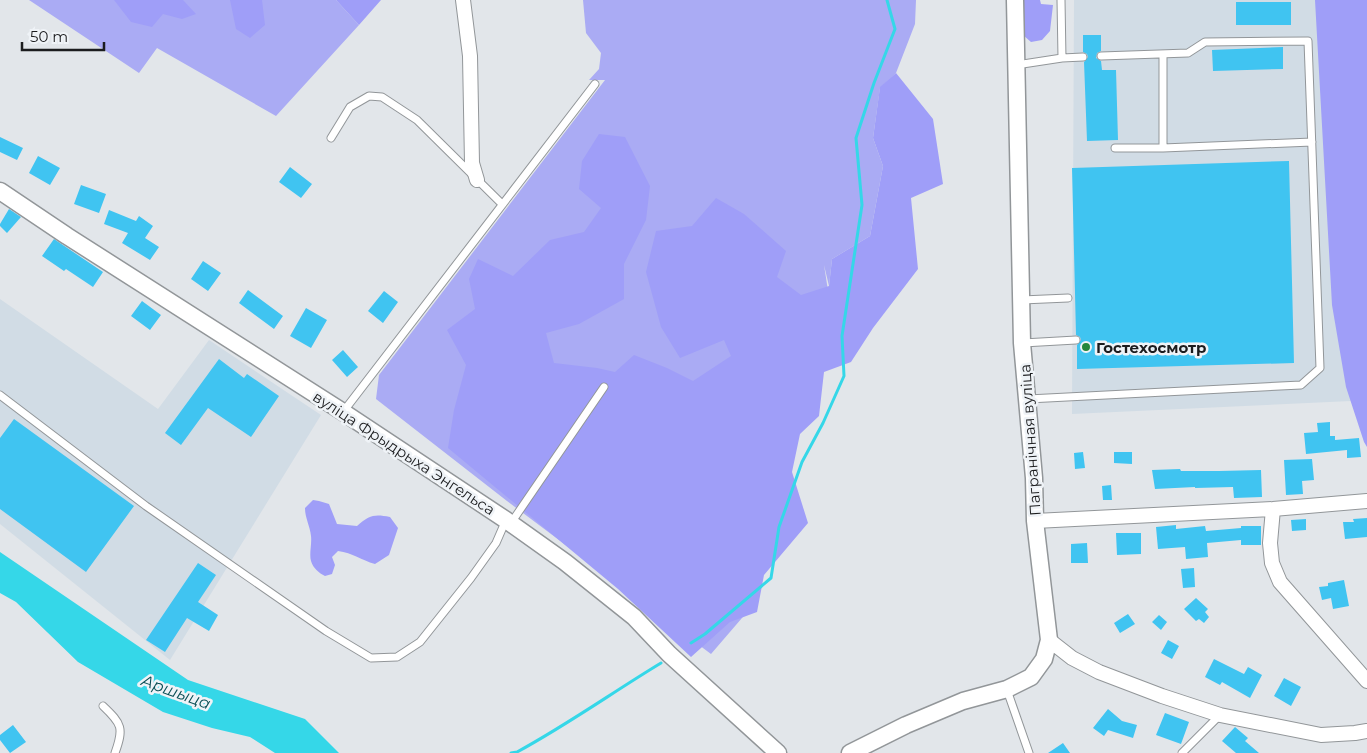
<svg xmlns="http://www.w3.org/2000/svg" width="1367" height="753" font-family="Montserrat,sans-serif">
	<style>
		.built { fill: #d1dce5 }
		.green { fill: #aaabf4 }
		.forest { fill: #9f9ef8 }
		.water { fill: #35d7e8 }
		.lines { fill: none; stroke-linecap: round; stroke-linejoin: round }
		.stream { stroke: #35d7e8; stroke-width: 3 }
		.building { fill: #40c4f1 }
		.service-casing { stroke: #929699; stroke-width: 9 }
		.minor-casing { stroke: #929699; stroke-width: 16 }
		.tertiary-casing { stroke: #929699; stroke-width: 19 }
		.service { stroke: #fff; stroke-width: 7 }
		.minor { stroke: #fff; stroke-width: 14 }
		.tertiary { stroke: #fff; stroke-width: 16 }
		.poi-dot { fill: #24873c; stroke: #eff3f7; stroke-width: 2 }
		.labels { text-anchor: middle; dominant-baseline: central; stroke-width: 5; stroke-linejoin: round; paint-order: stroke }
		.poi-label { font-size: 15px; font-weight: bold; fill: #1b1c1e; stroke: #eff3f7; text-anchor: start }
		.street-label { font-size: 15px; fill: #1b1c1e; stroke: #eff3f7 }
		.water-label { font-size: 16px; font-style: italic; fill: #084e55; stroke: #eff3f7 }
	</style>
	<rect width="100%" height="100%" fill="#e2e6ea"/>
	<path class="built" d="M1074,0H1316L1351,401L1072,414Z
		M0,299L158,409L209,340L321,415L170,660L0,524Z"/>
	<path class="green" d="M29,0H336L359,25L276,116L157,48L139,73Z
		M583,0H916L915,24L896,73L880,88L873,138L883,166L870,236L832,259L829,286L824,265L832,316L748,611L711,654L507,501L376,399L379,375L605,80H589L599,69L601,53L586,33Z"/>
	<path class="forest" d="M114,0H183L196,14L182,19L163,14L152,27L131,22Z
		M230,0H262L265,25L250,38L236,29Z
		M336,0H381L359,25Z
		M1024,0H1040L1041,4L1053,5L1050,31L1042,40L1031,42L1023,35Z
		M1315,0H1367V447L1364,442L1346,387L1332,305Z
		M896,73L933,119L943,184L911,198L918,269L873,328L851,362L824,372L819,416L800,434L792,472L808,523L764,575L757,612L730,622L691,657L618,589L448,448L454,410L466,365L447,330L475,309L469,279L478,259L513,276L550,240L584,232L601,208L579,189L582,161L599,134L625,137L650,186L646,220L624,264V299L579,324L546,333L554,363L597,368L615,372L634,355L667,368L693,381L731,356L724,340L680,358L661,327L646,272L656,231L692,226L716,198L744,214L786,251L777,277L801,295L829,286L832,259L870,236L883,166L873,138L880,87Z
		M313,500L319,501L329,504L337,524L357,526C370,515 374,514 390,517L398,528L389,555L375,564C361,560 353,553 338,551L332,557L335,565L332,574L325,576C319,573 313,568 311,561C309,554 312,544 311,536C310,526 305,518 305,508Z"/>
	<path class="water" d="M0,552L188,680L305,719L339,753H275L250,737L212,728L163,712L78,662L16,602L0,593Z"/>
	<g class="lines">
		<path class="stream" d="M691,643L705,634L771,578L779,527L802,462L823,423L844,376L842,336L862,205L856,138L874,83L895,29L887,0
			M511,753L517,752C567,725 613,692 661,663"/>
	</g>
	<path class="building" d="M1236,2H1291V25H1236Z
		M1083,35H1101V51L1097,53L1096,58L1101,61L1102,70H1116L1118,140L1087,141L1084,62L1088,57L1087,54L1083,52Z
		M1283,47V69L1213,71L1212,50Z
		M0,137L23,148L17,160L0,152Z
		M38,156L60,168L50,185L29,173Z
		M1289,161L1294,363L1077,369V345L1081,340L1080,337L1076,335L1072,168Z
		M290,167L312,184L301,198L279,182Z
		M81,185L106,194L99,213L74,204Z
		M9,209L21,217L7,233L0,226V224Z
		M109,210L136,221L139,216L153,226L145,238L159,247L150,260L122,243L128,233L104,224Z
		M54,239L103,272L93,287L66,269L64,271L42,256Z
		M203,261L221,273L208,291L191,279Z
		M248,290L283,316L274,329L239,303Z
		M384,291L398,302L383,323L368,311Z
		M142,301L161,315L150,330L131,316Z
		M306,308L327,320L311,348L290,336Z
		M343,350L358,367L347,377L332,360Z
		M219,359L244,378L247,374L279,396L251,437L208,408L181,445L165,433Z
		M14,419L134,506L86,572L0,509V438Z
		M1330,422V436H1335V440L1359,438L1361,457L1347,458V450L1306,454L1304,433L1318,432L1317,423Z
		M1083,452L1085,468L1075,469L1074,453Z
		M1114,452H1132V464L1114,463Z
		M1312,459L1314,480L1302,481L1303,494L1286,495L1284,460Z
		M1180,469L1181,471H1219L1261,470L1262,497L1234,498L1233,487L1195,488V487L1155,489L1152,470Z
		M1111,485L1112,500H1103L1102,486Z
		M1367,518V537L1345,539L1343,522H1354L1353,519Z
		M1306,519V530L1292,531L1291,520Z
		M1176,525V529L1205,526L1206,531L1241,528V526H1261V545H1241V540L1207,543L1208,557L1186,559L1185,547L1158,549L1156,527Z
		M1116,533H1141V554L1117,555Z
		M1087,543L1088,563H1071V544Z
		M198,563L216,575L198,602L218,615L209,631L187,618L165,652L146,640Z
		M1194,568L1195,587L1183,588L1181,569Z
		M1344,580L1349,606L1333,609L1331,598L1322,600L1319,587L1328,586V583Z
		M1196,598L1208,609L1205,612L1209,617L1204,623L1199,619L1196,621L1184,609Z
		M1128,614L1135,624L1120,633L1114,623Z
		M1159,615L1167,622L1161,630L1152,622Z
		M1168,640L1179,646L1172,659L1161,653Z
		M1214,659L1244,674L1248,667L1262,675L1250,698L1222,682L1220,685L1205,677Z
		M1284,678L1301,687L1291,706L1274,696Z
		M1108,709L1122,721L1137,725L1133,738L1108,730L1104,736L1093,728Z
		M1165,713L1189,722L1181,744L1156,735Z
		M13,725L26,742L10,753L0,740V735Z
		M1235,727L1248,738L1245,741L1259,753H1236L1222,741Z
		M1063,743L1070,753H1048Z"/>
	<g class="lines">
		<g class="service-casing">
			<path id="service" d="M1163,54V148L1312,142
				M1062,58L1083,57
				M1016,65L1062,58L1061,0
				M331,138L350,107L369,96L382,97L417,120L502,204
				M1115,148H1163
				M1022,300L1068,298
				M1023,343L1076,340
				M0,395L146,506L326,631L371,658L397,657L420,642L471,578L496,543L506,520
				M1028,399L1301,385L1320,368L1308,41L1205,42L1188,53L1101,56
				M343,412L595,84
				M511,523L604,387
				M1007,690L1029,753
				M103,706C122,724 124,728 115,753
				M1182,753L1220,715"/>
		</g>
		<g class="minor-casing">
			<path id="minor" d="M463,0L470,56L472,163L477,180
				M1273,509L1270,543L1272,563L1280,582L1367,681
				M1035,521L1273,509L1367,501
				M1049,640L1072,658L1099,672L1162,696L1220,715L1321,735L1355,733L1367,731"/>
		</g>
		<g class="tertiary-casing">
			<path id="tertiary" d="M0,191L67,236L343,412L506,520L565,562L634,617L669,654L778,753
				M850,753L906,725L963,701L1007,689L1031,677L1044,659L1049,640L1035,521L1034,478L1022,343L1015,0"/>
		</g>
		<use href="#service" class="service"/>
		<use href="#minor" class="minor"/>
		<use href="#tertiary" class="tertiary"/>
	</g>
	<circle class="poi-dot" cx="1086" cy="347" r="5"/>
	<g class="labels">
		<g class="poi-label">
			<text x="1096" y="347">Гостехосмотр</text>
		</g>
		<g class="street-label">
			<text transform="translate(1030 440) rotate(-94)">Пагранічная вуліца</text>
			<text transform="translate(404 453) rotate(33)">вуліца Фрыдрыха Энгельса</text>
		</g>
		<g class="water-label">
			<text transform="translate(176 692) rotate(20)">Аршыца</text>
		</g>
	</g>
	<path d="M22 42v8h82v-8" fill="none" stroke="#1b1c1e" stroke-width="2.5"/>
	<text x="30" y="42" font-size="15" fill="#1b1c1e" stroke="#eff3f7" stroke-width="4" paint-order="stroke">50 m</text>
</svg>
